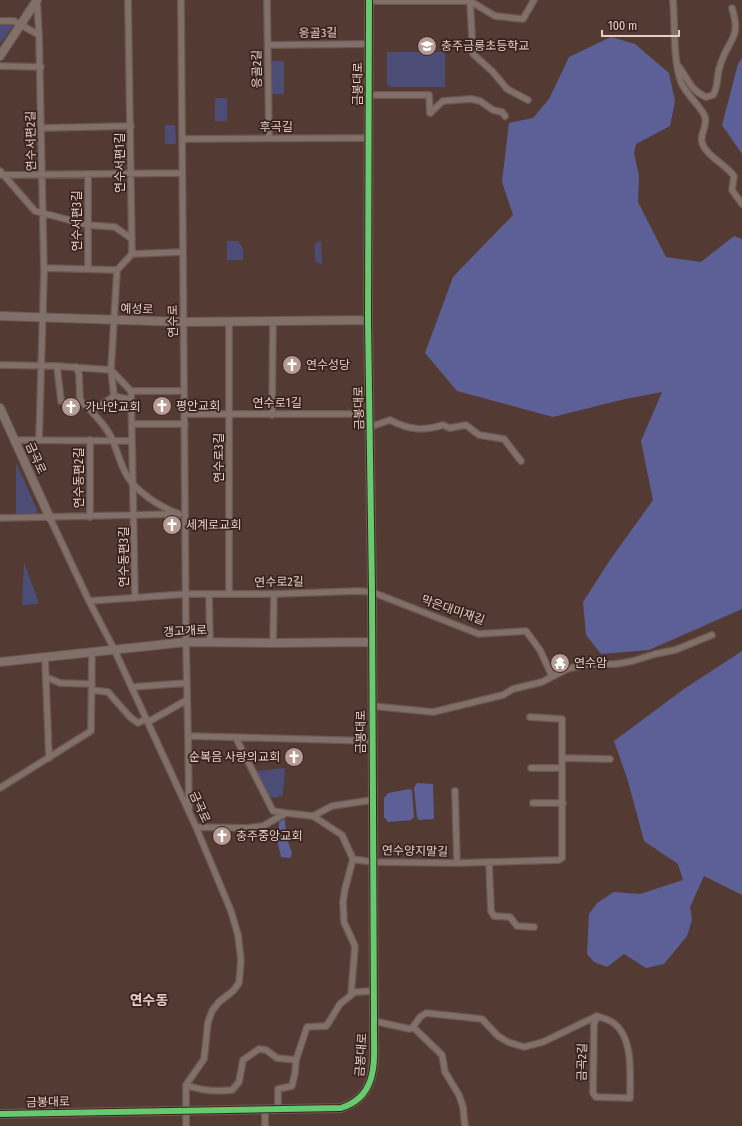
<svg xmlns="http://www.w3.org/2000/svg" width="742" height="1126" font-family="'Fira Sans Condensed','Noto Sans KR',sans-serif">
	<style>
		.green { fill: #4b4d77 }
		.forest { fill: #5d6096 }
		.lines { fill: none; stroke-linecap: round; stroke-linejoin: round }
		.street-casing { stroke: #6d5851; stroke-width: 8 }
		.secondary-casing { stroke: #6d5851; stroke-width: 10 }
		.street { stroke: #816f6a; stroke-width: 5.5 }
		.secondary { stroke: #816f6a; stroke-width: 8 }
		.cycleway-casing { stroke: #37231c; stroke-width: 8 }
		.cycleway { stroke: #67ca6e; stroke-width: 6 }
		.labels { text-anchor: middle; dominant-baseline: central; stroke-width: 3.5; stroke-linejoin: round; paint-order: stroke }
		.street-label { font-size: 12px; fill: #eacec6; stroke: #37231c }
		.poi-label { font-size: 12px; fill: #eacec6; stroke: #37231c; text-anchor: start }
		.quarter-label { font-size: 14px; font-weight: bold; fill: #eacec6; stroke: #37231c }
	</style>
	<rect width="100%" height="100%" fill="#533b34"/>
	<path class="green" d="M0,23H14V25L0,44Z
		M387,52H445V87H391L387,85Z
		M272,61H284V94H272Z
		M215,98H227V121H215Z
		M165,125H175L176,144H165Z
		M227,241H238L243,248V260H227Z
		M321,241L322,264L315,262V244L317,242Z
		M16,462L37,510L36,514L16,515Z
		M24,562L38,601V604L22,605Z
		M285,768L283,795C267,804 261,785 256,774L257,771Z"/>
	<path class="forest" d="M611,37L635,44L669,73L675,101L670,126L636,144L634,153L639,176L638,202L666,257L701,262L734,236L742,239V609L649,650L601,654L586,635L583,602L610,560L653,500L641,441L662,392L625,399L553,417L457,391L425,353L453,277L513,215L502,182L509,123L533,118L549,99L569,57Z
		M742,58V154L722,125L738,64Z
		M742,651V895L704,876L690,907L692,920L687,936L664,964L646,968L624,954L607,967L594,962L587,954L589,914L597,903L614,892L640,894L683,880L678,864L644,841L628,781L614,741L684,689Z
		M417,783L433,784L434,819L419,820L417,817L414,788Z
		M410,789L412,791L414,817L411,820L388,822L384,817V798L388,793Z
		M285,819L286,836L292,853L290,858L281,857L278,844L279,822Z"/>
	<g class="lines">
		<g class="street-casing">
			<path id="street" d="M37,0L39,35
				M128,0L132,254L117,270L111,370L131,391L135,598
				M181,0L186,642L188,736L372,741
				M267,0L269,138
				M673,0C675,24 673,60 681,82C686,95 702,107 705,117C708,128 697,136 704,147C711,159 726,165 734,176L732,190L742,204
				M369,1H470L495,16L523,19L534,0
				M470,1L473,54L493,72L507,89L528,100
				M0,21H14L39,35L44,273L39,440
				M268,45L369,44
				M0,66L41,67
				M679,67C688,79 691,91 706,97L713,95C719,86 716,76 720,66C728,38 742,40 732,8
				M369,95H429L430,113
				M430,113L443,101L471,99L480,101L493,110L502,112L505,116
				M42,128L131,126
				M183,139L369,138
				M0,171L35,211L88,225L115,227L132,239
				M88,174V269
				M0,175L182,173
				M132,254L183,252
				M44,268L117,270
				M0,365L57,366L111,370L114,396L92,411
				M57,366L61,401
				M76,367L79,374L80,400C92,412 106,425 113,441C117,451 120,462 125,472C134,491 160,507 179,514
				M131,391H184
				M114,396L131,400
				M185,414H370
				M272,415L273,321
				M132,424H185
				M370,427L390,420C409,430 423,431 443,425L450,428L466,425L479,435L504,439L521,461
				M15,440L132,441
				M90,440V517
				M0,518L176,514
				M50,518L89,601L114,649L196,827L231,911L238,935L241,960L239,983L233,991L219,1002L212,1011L208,1022L204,1059L186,1085V1126
				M209,594L210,642
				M229,594V322
				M89,601L186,594H274L359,591L372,592L479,634L526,631L540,650L552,676
				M273,643L274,594
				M45,658L49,758
				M46,677L60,683L92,684
				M132,687L187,683
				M92,690L108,692L130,717L138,723L146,719
				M372,706L433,712L503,695L513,689L542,682L567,669L588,664H616L633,661L655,654L675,650L712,635
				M148,722L187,700
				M188,736L189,810
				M236,738L273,811L286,813
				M562,758L610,759
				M531,768H562
				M0,788L91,731L92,652
				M455,791L457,863
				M533,803H563
				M313,816L342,835L353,859L372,862L457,863L559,860L562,858V719L530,717
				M196,827L247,828L263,826L286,813L313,816L332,806L372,800
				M489,862L491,911L494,916L510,917L517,926L534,927
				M351,994L355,946L344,922L343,902L345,889L353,859
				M374,1021L410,1029L413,1027L442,1055L445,1072L459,1095L463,1107L465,1126
				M413,1027L420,1017L426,1013L482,1019L498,1036L508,1042L524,1047L543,1042L597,1016C602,1018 608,1019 612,1022C634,1036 630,1075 630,1098L596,1097L593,1093L594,1024L597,1016
				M186,1085C202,1091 215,1092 232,1090L239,1082L243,1060L259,1049L266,1050L277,1058L296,1060
				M265,1109V1126
				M278,1109V1089L292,1086L295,1073L296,1060L307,1027L326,1026L329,1022L340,1004L355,992L373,991"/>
		</g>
		<g class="secondary-casing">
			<path id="secondary" d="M0,56L37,0
				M0,316L184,322L368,320
				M0,408L50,518
				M0,662L186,642L273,643L371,642
				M0,1114L341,1108C382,1095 373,1054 374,1021L372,592L368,320L369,0"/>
		</g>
		<use href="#street" class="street"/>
		<use href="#secondary" class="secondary"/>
		<g class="cycleway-casing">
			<path id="cycleway" d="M0,1114L341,1108C382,1095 373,1054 374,1021L372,592L368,320L369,0"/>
		</g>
		<use href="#cycleway" class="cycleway"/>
	</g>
	<defs>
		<g id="school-disc" transform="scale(1)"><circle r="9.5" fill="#b59b93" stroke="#37231c"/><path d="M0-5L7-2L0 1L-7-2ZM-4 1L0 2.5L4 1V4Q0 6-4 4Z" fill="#fff"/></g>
		<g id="church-disc" transform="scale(1)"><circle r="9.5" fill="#b59b93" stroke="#37231c"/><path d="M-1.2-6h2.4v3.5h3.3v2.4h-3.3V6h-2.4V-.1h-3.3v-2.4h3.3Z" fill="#fff"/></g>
		<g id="temple-disc" transform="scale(1)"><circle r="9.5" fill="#b59b93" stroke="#37231c"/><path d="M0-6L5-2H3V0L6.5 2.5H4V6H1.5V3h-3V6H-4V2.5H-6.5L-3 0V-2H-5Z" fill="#fff"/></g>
	</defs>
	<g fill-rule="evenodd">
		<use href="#school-disc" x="427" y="46"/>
		<use href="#church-disc" x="292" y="365"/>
		<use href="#church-disc" x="162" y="406"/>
		<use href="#church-disc" x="71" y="407"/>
		<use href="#church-disc" x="172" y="525"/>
		<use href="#temple-disc" x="560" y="663"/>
		<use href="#church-disc" x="294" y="757"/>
		<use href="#church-disc" x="222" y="836"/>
	</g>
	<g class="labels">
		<g class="street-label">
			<text transform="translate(318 33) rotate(-1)">응골3길</text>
			<text transform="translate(257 69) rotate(-91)">응골2길</text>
			<text transform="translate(358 84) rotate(-90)">금봉대로</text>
			<text x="276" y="127">후곡길</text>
			<text transform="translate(31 141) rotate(-91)">연수서편2길</text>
			<text transform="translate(120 163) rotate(-90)">연수서편1길</text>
			<text transform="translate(77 221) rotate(-90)">연수서편3길</text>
			<text transform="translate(137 309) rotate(2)">예성로</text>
			<text transform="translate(173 321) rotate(-91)">연수로</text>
			<text x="277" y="403">연수로1길</text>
			<text transform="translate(359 408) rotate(-91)">금봉대로</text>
			<text transform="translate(36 458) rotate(66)">금곡로</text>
			<text transform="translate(219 458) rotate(-90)">연수로3길</text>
			<text transform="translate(79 478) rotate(-90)">연수동편2길</text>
			<text transform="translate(124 557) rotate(-90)">연수동편3길</text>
			<text transform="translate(279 582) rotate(-1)">연수로2길</text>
			<text transform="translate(453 610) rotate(19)">막은대미재길</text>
			<text transform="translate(185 631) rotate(-3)">갱고개로</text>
			<text transform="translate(361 732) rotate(-90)">금봉대로</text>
			<text transform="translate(200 807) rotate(66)">금곡로</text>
			<text transform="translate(415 851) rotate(1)">연수양지말길</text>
			<text transform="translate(361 1055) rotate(-86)">금봉대로</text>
			<text transform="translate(582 1062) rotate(-89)">금곡2길</text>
			<text transform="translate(48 1102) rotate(-1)">금봉대로</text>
		</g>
		<g class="poi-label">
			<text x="441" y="46">충주금릉초등학교</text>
			<text x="306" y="365">연수성당</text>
			<text x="176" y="406">평안교회</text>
			<text x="85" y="407">가나안교회</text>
			<text x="186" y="525">세계로교회</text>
			<text x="574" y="663">연수암</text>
			<text x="280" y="757" text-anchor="end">순복음 사랑의교회</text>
			<text x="236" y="836">충주중앙교회</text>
		</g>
		<g class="quarter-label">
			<text x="149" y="1000">연수동</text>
		</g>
	</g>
	<path d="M602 30v6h77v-6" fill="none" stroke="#eacec6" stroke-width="2"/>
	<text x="608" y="30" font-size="12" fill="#eacec6" stroke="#37231c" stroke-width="3" paint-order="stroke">100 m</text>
</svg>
